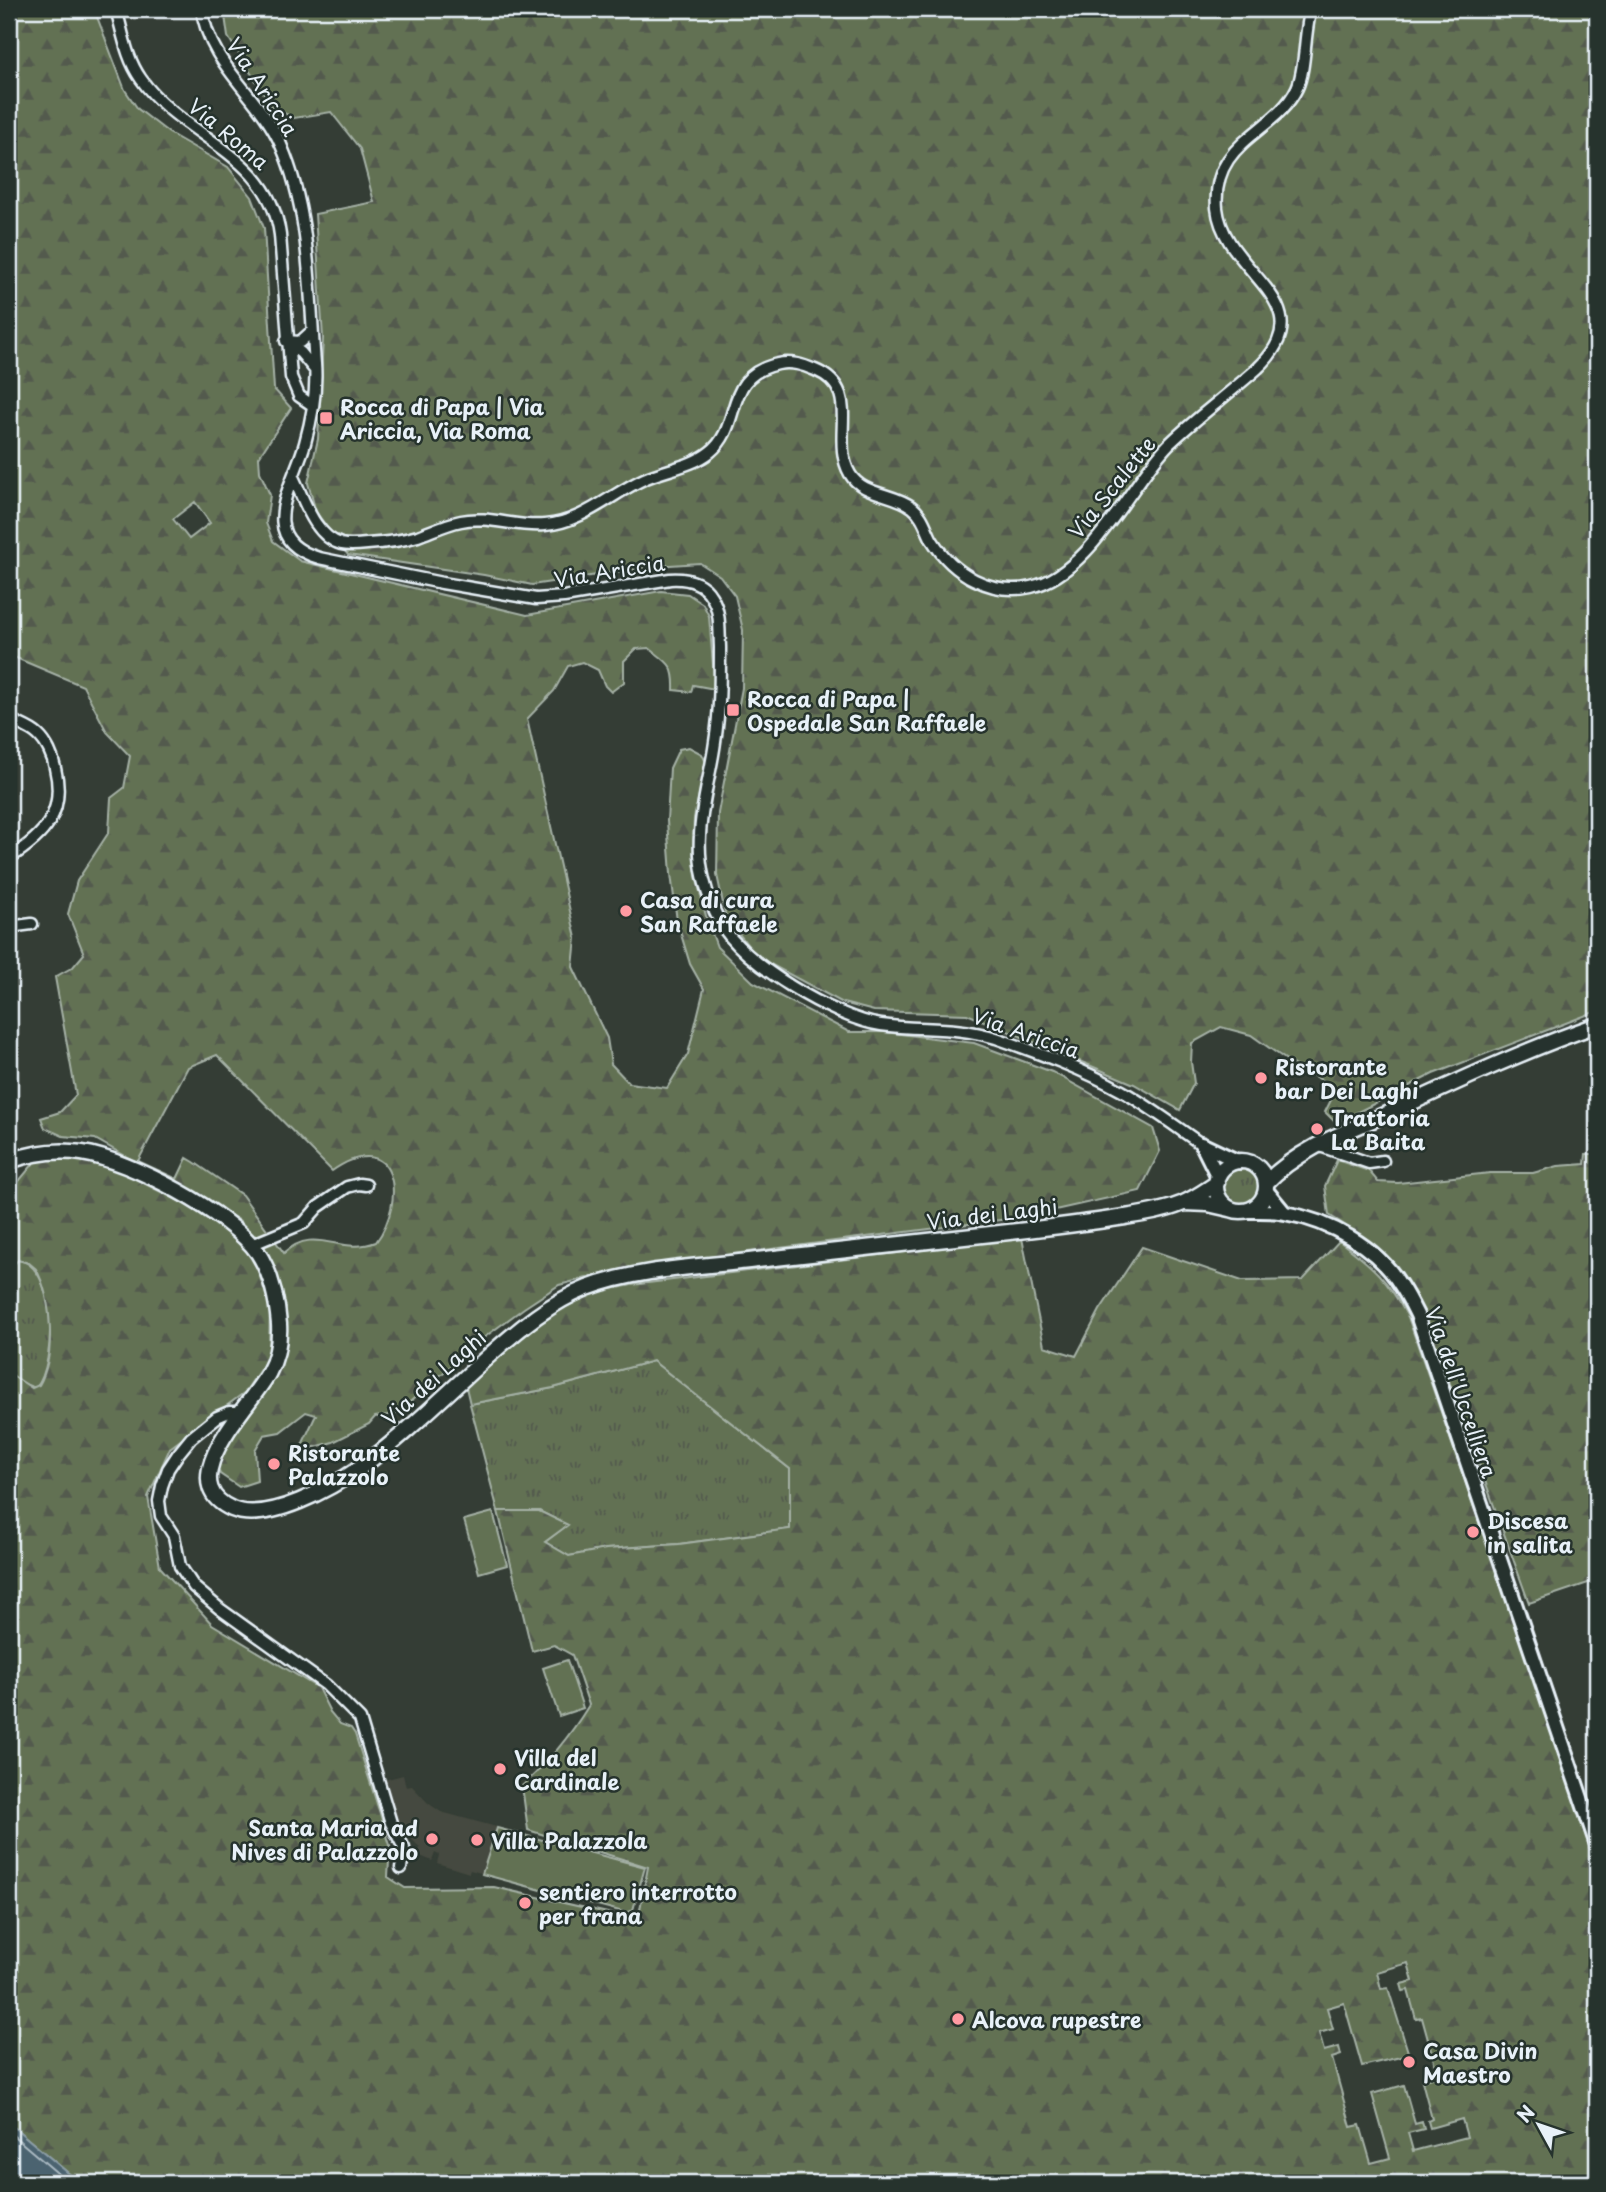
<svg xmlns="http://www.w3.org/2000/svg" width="1606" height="2192" font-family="'Playpen Sans',sans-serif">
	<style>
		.built { fill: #45493f }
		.grass { fill: url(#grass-tufts); stroke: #a5b1a6; stroke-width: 2 }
		.forest { fill: url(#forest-firs); stroke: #a5b1a6; stroke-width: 2; fill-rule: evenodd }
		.garden { fill: #627153; stroke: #a5b1a6; stroke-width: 2 }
		.water { fill: #4c6470; stroke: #8a9ca6; stroke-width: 2 }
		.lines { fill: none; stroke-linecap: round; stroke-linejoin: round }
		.shore { stroke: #aab9c2; stroke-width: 2 }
		.minor-casing { stroke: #e8f1f8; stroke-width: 15 }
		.tertiary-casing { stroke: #e8f1f8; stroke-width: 18 }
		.secondary-casing { stroke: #e8f1f8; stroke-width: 19 }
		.minor { stroke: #26332d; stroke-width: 10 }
		.tertiary { stroke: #26332d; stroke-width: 12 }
		.secondary { stroke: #26332d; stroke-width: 14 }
		.poi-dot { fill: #ff9aa2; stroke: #26332d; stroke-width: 2.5 }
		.labels { text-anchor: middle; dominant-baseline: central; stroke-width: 5; stroke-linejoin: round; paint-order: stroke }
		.street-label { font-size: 21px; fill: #e8f1f8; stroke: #26332d }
		.poi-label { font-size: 21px; font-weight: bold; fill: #e8f1f8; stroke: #26332d; text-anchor: start }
	</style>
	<defs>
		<pattern id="grass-tufts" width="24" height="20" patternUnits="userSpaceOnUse" patternTransform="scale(1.75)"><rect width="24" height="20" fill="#627153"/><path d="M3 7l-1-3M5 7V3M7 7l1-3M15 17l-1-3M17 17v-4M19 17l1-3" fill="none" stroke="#535a4e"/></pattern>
		<pattern id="forest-firs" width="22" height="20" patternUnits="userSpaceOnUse" patternTransform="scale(1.75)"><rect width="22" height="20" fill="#627153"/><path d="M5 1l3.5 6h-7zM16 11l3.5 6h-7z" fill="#535a4e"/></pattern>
	</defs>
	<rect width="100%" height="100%" fill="#343d35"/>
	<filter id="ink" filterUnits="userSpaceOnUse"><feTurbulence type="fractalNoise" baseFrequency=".0143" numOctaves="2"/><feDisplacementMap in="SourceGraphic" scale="14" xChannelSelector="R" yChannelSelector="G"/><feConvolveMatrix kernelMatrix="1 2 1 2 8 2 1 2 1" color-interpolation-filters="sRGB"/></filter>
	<g filter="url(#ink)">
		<path class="built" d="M403,1775L406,1787L412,1786L428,1803L441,1812L645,1867L633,1910L627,1913L470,1870L469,1873L437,1863L439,1855L435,1853L432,1861L418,1855L420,1848L398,1825L384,1780Z"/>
		<path class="grass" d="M1222 1187a20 20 0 1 1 40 0a20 20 0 1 1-40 0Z
			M18,1260C57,1265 57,1363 36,1388L21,1383L9,1373V1269Z
			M653,1361L790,1469V1529L679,1544L606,1549L569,1556L545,1542L567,1525L539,1511H498L470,1404L553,1388Z"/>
		<path class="forest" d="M9,9H94L125,90L138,109L169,133L228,167L252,197L264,228L274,389L291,408L259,457L260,472L270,495L266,523L273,541L300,561L527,615L661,591L688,594L703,604L709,616L715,689L693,685L691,692L674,690C675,664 668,663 649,648L636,649L624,661V682L611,692L605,686L598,670L582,662L568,666L554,691L527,719L576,938L573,967L607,1038L611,1064L629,1083L667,1088L688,1054L704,989L690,964L677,921L671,874L667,821L670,768L679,749L689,747L702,754L706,762L694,818L693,853L696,876L707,920L717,947L753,982L849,1032H884L974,1043L1052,1072L1153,1128L1160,1151L1140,1191L1024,1217L670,1262L599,1275L559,1285L524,1308L482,1339L396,1414L375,1417L369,1424L333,1442L308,1449L301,1447L316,1415L306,1412L280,1432L264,1435L255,1450L257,1481L239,1487L220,1474L217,1466L221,1450L272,1381L284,1343L286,1307L264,1247L239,1220L95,1139L63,1136L45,1128L41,1118L60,1112L76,1095L55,977L73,967L84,954L68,914L77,881L109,832L111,798L124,788L130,756L107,732L83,686L9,655ZM195,502L210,523L189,539L173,519ZM217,1055L332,1171C397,1126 407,1201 376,1242C340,1256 315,1224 284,1253L242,1195L194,1162L187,1158L177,1179L138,1161L188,1067Z
			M237,9H1597V1011L1433,1074L1336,1123L1325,1112L1335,1092L1331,1085L1295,1066L1251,1035L1221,1027L1192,1043L1191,1062L1194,1083L1180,1110L1134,1084L967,1014L874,1011L843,1003L757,957L726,917L717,875L718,813L742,688L743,630L735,596L720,576L700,563L655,566L532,585L484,575L348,555L316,512L308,483L318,439L323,338L315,214L374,202L360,149L331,112L294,118L273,108L228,37L225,16Z
			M1586,1154H1596L1597,1170V1580L1529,1603L1424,1312C1398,1263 1376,1244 1329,1215L1325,1186L1337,1160L1369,1171L1378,1182L1398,1183L1490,1173H1533L1558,1166L1585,1164Z
			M76,1156L108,1165L183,1203L221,1227L239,1241L255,1262L270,1307L269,1356L245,1392L170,1448L148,1497L160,1567L212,1624L318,1688L330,1712L340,1724L351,1728L355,1734L390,1845L388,1877L405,1888L494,1887L638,1920L648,1867L528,1830L522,1786C549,1762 570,1736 589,1705L572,1655L554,1645L532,1651L498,1511H539L568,1525L545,1542L569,1556L606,1549L679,1544L790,1529V1469L653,1361L553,1388L470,1404L465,1383C503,1349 543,1307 594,1293C606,1289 619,1288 631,1285L1022,1238L1044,1346L1076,1356L1100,1310L1142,1247L1242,1281L1303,1280L1339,1241C1374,1267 1387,1279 1408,1317L1597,1861V2183H80L9,2123V1373L32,1388L39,1385C56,1356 52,1298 36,1269L29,1263L18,1260L9,1269V1193L38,1158ZM1408,1963L1413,1981L1401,1984L1403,1991L1408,1990L1416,2019L1422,2018L1438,2076L1422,2081L1432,2119L1428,2121L1430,2128L1462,2119L1467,2137L1413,2151L1408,2133L1424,2129L1422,2122L1415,2124L1404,2085L1372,2094L1390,2158L1371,2163L1360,2125L1351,2127L1332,2058L1341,2055L1339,2047L1324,2051L1319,2033L1333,2029L1327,2008L1344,2003L1362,2066L1409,2055L1388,1988L1381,1989L1377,1972Z"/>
		<path class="garden" d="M493,1512L507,1565L479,1573L464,1520Z
			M567,1660L583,1708L559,1716L543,1668Z
			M497,1828L645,1867L633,1910L627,1913L482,1874Z"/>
		<path class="water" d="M9,2123L80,2183H9Z"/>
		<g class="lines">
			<path class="shore" d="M9,2132L69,2183"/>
			<g class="minor-casing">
				<path id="minor" d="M116,9C123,33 126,58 141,79C182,138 270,153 280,235L291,377L299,396L312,405
					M202,9C208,64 260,96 281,145C311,214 309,290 315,364C317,389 312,418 305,443C294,484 253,539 319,558L442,583L536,599L564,597L670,579C686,578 702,581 711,596C721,611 719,630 720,647C720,679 720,711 715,742C711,773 701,804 700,836C698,865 706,896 720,922C741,963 836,1019 881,1025C922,1031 953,1025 996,1038C1039,1053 1083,1069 1122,1091C1150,1107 1175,1126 1201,1144
					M286,341L301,353L315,370
					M287,341L300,342L312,331
					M293,477C304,499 314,536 341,544C349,546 358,545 367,544C384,543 401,541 418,536C432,531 446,524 461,521C488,515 517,528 545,525C583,522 611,494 644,479C666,469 691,467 710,452C744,425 721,376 778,364C791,361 803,365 815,370C864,390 829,438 850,474C862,495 894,493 912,507C923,515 926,529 932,540C953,574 991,596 1031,587C1090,574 1130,484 1169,444C1197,417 1229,394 1258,368C1327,302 1224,274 1217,208C1211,140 1276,133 1297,88C1306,69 1304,32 1311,9
					M9,719C18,724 31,728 38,735C47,743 53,757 55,768C66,813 44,836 9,858
					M9,927L32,924
					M1320,1146L1369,1163L1383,1161
					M251,1245L304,1223L318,1207L347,1187L359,1184L366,1185
					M243,1412H229L217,1417L191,1438L178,1454L168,1469L162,1486L159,1501L161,1516L174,1536L180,1566L194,1587L220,1609L326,1685L360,1719L391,1823L404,1848L401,1868"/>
			</g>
			<g class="tertiary-casing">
				<path id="tertiary" d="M1201,1144L1239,1162
					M1203,1147L1218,1177
					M1266,1190L1284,1212
					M1247,1211C1260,1211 1273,1210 1285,1213C1329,1221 1377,1246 1401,1286C1407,1295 1412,1305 1417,1315L1597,1845"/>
			</g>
			<g class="secondary-casing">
				<path id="secondary" d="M9,1161C32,1153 57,1149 82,1153C130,1160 230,1213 258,1253C271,1273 277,1300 279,1324C280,1341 277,1357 269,1372C253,1404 169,1481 232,1509C268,1524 333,1487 361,1467C408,1433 449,1391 492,1353C520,1328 551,1302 587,1288C640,1268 701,1267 757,1260C847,1250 937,1240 1027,1230C1060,1226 1093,1222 1125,1217C1144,1214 1164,1211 1181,1204C1194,1199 1206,1190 1217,1183
					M1216 1186a25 25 0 1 1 50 0a25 25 0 1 1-50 0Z
					M1266,1183C1299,1147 1356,1128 1400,1108C1465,1078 1530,1048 1597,1025
					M1185,1203L1208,1204L1230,1209"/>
			</g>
			<use href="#minor" class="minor"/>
			<use href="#tertiary" class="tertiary"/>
			<use href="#secondary" class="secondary"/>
		</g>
	</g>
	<g class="poi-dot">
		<rect x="319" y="411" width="14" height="14" rx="3.5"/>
		<rect x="726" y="703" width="14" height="14" rx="3.5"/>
		<circle cx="626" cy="911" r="7"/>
		<circle cx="1261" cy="1078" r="7"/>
		<circle cx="1317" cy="1129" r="7"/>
		<circle cx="274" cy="1464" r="7"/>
		<circle cx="1473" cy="1532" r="7"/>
		<circle cx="500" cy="1769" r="7"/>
		<circle cx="432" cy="1839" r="7"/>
		<circle cx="477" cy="1840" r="7"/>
		<circle cx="525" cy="1903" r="7"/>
		<circle cx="958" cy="2019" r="7"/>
		<circle cx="1409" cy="2062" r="7"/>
	</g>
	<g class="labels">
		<g class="street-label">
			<text transform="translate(263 86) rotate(57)">Via Ariccia</text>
			<text transform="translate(229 133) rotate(40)">Via Roma</text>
			<text transform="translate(1111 487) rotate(-51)">Via Scalette</text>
			<text transform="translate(609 570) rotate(-9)">Via Ariccia</text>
			<text transform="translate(1026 1032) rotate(19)">Via Ariccia</text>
			<text transform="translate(992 1213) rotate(-7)">Via dei Laghi</text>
			<text transform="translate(433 1377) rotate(-42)">Via dei Laghi</text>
			<text transform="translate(1462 1392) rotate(71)">Via dell'Uccelliera</text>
		</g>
		<g class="poi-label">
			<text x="340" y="406">Rocca di Papa | Via<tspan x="340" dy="24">Ariccia, Via Roma</tspan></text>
			<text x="747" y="698">Rocca di Papa |<tspan x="747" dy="24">Ospedale San Raffaele</tspan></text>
			<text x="640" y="899">Casa di cura<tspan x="640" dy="24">San Raffaele</tspan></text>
			<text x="1275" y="1066">Ristorante<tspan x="1275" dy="24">bar Dei Laghi</tspan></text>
			<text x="1331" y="1117">Trattoria<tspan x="1331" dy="24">La Baita</tspan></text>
			<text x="288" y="1452">Ristorante<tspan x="288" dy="24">Palazzolo</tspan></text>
			<text x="1487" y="1520">Discesa<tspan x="1487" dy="24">in salita</tspan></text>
			<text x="514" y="1757">Villa del<tspan x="514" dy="24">Cardinale</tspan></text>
			<text x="418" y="1827" text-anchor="end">Santa Maria ad<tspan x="418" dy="24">Nives di Palazzolo</tspan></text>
			<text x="491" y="1840">Villa Palazzola</text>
			<text x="539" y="1891">sentiero interrotto<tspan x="539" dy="24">per frana</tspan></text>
			<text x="972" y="2019">Alcova rupestre</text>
			<text x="1423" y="2050">Casa Divin<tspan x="1423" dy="24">Maestro</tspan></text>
		</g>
	</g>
	<rect width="1606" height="2192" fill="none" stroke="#26332d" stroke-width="35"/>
	<rect x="18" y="18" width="1571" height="2157" fill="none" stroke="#e8f1f8" stroke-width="2.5" filter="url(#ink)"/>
	<g transform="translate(1539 2125) rotate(310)" stroke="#26332d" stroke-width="5" paint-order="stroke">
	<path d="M0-5L12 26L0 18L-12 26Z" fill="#e8f1f8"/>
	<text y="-10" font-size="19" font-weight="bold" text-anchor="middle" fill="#e8f1f8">N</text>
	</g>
</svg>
